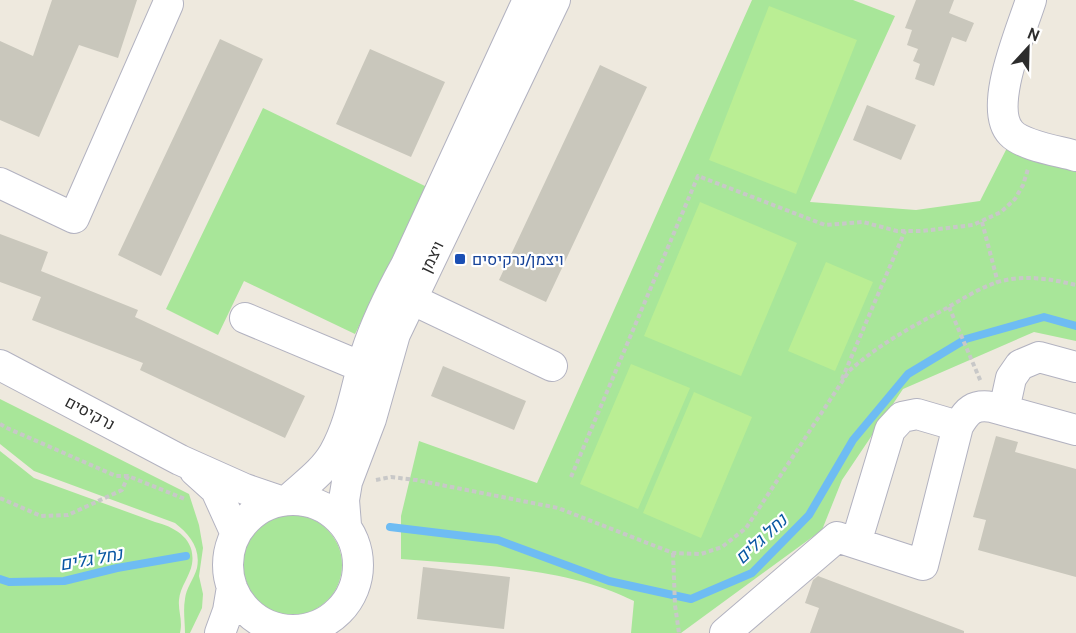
<svg xmlns="http://www.w3.org/2000/svg" width="1076" height="633" font-family="Cabin,Heebo,sans-serif">
	<style>
		.green { fill: #a8e699 }
		.pitch { fill: #baee94 }
		.lines { fill: none; stroke-linecap: round; stroke-linejoin: round }
		.stream { stroke: #6ebcf3; stroke-width: 8 }
		.building { fill: #c9c7bc }
		.minor-casing { stroke: #b2b2c0; stroke-width: 32 }
		.path { stroke: #c8c8c8; stroke-width: 4; stroke-dasharray: 4.5 3; stroke-linecap: butt }
		.minor { stroke: #fff; stroke-width: 30 }
		.transit-dot { fill: #1a4fb4; stroke: #fff; stroke-width: 2 }
		.labels { text-anchor: middle; dominant-baseline: central; stroke-width: 4.5; stroke-linejoin: round; paint-order: stroke }
		.street-label { font-size: 16px; fill: #2c2c2c; stroke: #fff }
		.transit-label { font-size: 16px; fill: #164399; stroke: #fff; text-anchor: start }
		.water-label { font-size: 18px; font-style: italic; fill: #0957a3; stroke: #fff }
	</style>
	<rect width="100%" height="100%" fill="#eee9de"/>
	<path class="green" d="M752,0H853L895,16L810,202L916,210L980,201L1009,144L1076,165V341L1034,332L903,389L842,480L822,530L681,633H631L634,601C567,567 476,565 401,559V516L419,441L537,483Z
		M263,108L427,187L355,334L244,281L218,335L166,309Z
		M0,399L189,494L199,525L203,548L199,576L203,594L202,608L190,633H185C185,622 183,610 185,599C186,588 194,579 197,568C201,548 189,534 175,523L34,471L0,444Z
		M0,451L34,478L155,522C175,527 196,539 192,564C190,576 180,587 179,600C178,612 183,620 180,633H0Z
		M242 565a50 50 0 1 1 100 0a50 50 0 1 1-100 0Z"/>
	<path class="pitch" d="M769,6L857,40L796,194L709,160Z
		M700,202L797,243L741,376L644,336Z
		M826,262L873,282L835,371L788,351Z
		M631,364L690,388L638,509L580,484Z
		M694,392L752,417L701,538L643,513Z"/>
	<g class="lines">
		<path class="stream" d="M390,527L498,540L609,581L691,599L752,573L809,515L853,440L908,374L966,339L1044,317L1076,326
			M0,579L9,582L64,581L117,568L186,556"/>
	</g>
	<path class="building" d="M52,0H137L118,58L79,45L39,137L0,120V41L33,56Z
		M916,0H954L949,13L974,23L966,42L952,37L934,86L915,79L920,64L913,61L918,49L907,45L912,30L905,28Z
		M220,39L263,59L161,276L118,255Z
		M370,49L445,82L411,157L336,124Z
		M600,65L647,87L546,302L499,280Z
		M867,105L916,125L901,160L853,140Z
		M0,234L48,252L41,271L138,310L135,317L305,396L285,438L140,370L143,363L32,320L41,297L0,282Z
		M443,366L526,401L514,430L431,396Z
		M996,436L1018,442L1015,452L1076,469V577L978,550L986,520L973,517Z
		M423,567L510,577L504,629L417,619Z
		M818,576L964,631V633H810L819,608L805,603L813,580Z"/>
	<g class="lines">
		<g class="minor-casing">
			<path id="minor" d="M1031,0C1022,29 987,108 1011,133C1023,146 1059,151 1076,156
				M0,183L74,218L168,4
				M411,299L552,366
				M245,318L362,367
				M0,365L180,460L245,489L280,501
				M1004,410L1011,378L1020,365L1039,357L1076,367
				M195,471L216,490L235,532
				M289,499C304,485 323,472 334,453C351,423 356,387 366,353C376,322 390,294 406,265L528,0
				M228 565a65 65 0 1 1 130 0a65 65 0 1 1-130 0Z
				M346,525L344,500L347,482L371,419L395,334L555,0
				M856,543L890,430L902,417L917,414L958,426
				M220,633L228,611L232,587
				M725,633L837,537L923,565L958,426C967,411 973,404 992,407L1076,430"/>
		</g>
		<path class="path" d="M982,222L998,283
			M949,307L981,382
			M842,379L905,231
			M0,424L7,428L116,476H128L185,499
			M571,477L698,176L825,225L863,222L897,231H922L973,225L1001,212L1015,199L1023,185L1028,169
			M376,480L391,477L416,480L558,508L673,553L701,554L722,547L746,528L849,371C878,345 911,327 945,309C966,297 988,282 1012,279C1034,276 1055,280 1076,285
			M0,498L41,516L68,515L122,490L128,476
			M673,553L675,605L679,633"/>
		<use href="#minor" class="minor"/>
	</g>
	<rect class="transit-dot" x="454" y="253" width="12" height="12" rx="3"/>
	<g class="labels">
		<g class="street-label">
			<text transform="translate(432 257) rotate(-64)">ויצמן</text>
			<text transform="translate(90 413) rotate(28)">נרקיסים</text>
		</g>
		<g class="transit-label">
			<text x="472" y="259">ויצמן/נרקיסים</text>
		</g>
		<g class="water-label">
			<text transform="translate(761 539) rotate(-43)">נחל גלים</text>
			<text transform="translate(91 559) rotate(-10)">נחל גלים</text>
		</g>
	</g>
	<g transform="translate(1028 48) rotate(22)" stroke="#ffffff" stroke-width="4.5" paint-order="stroke">
	<path d="M0-4.5L10 22L0 15L-10 22Z" fill="#2c2c2c"/>
	<text y="-9" font-size="16" font-weight="bold" text-anchor="middle" fill="#2c2c2c">N</text>
	</g>
</svg>
